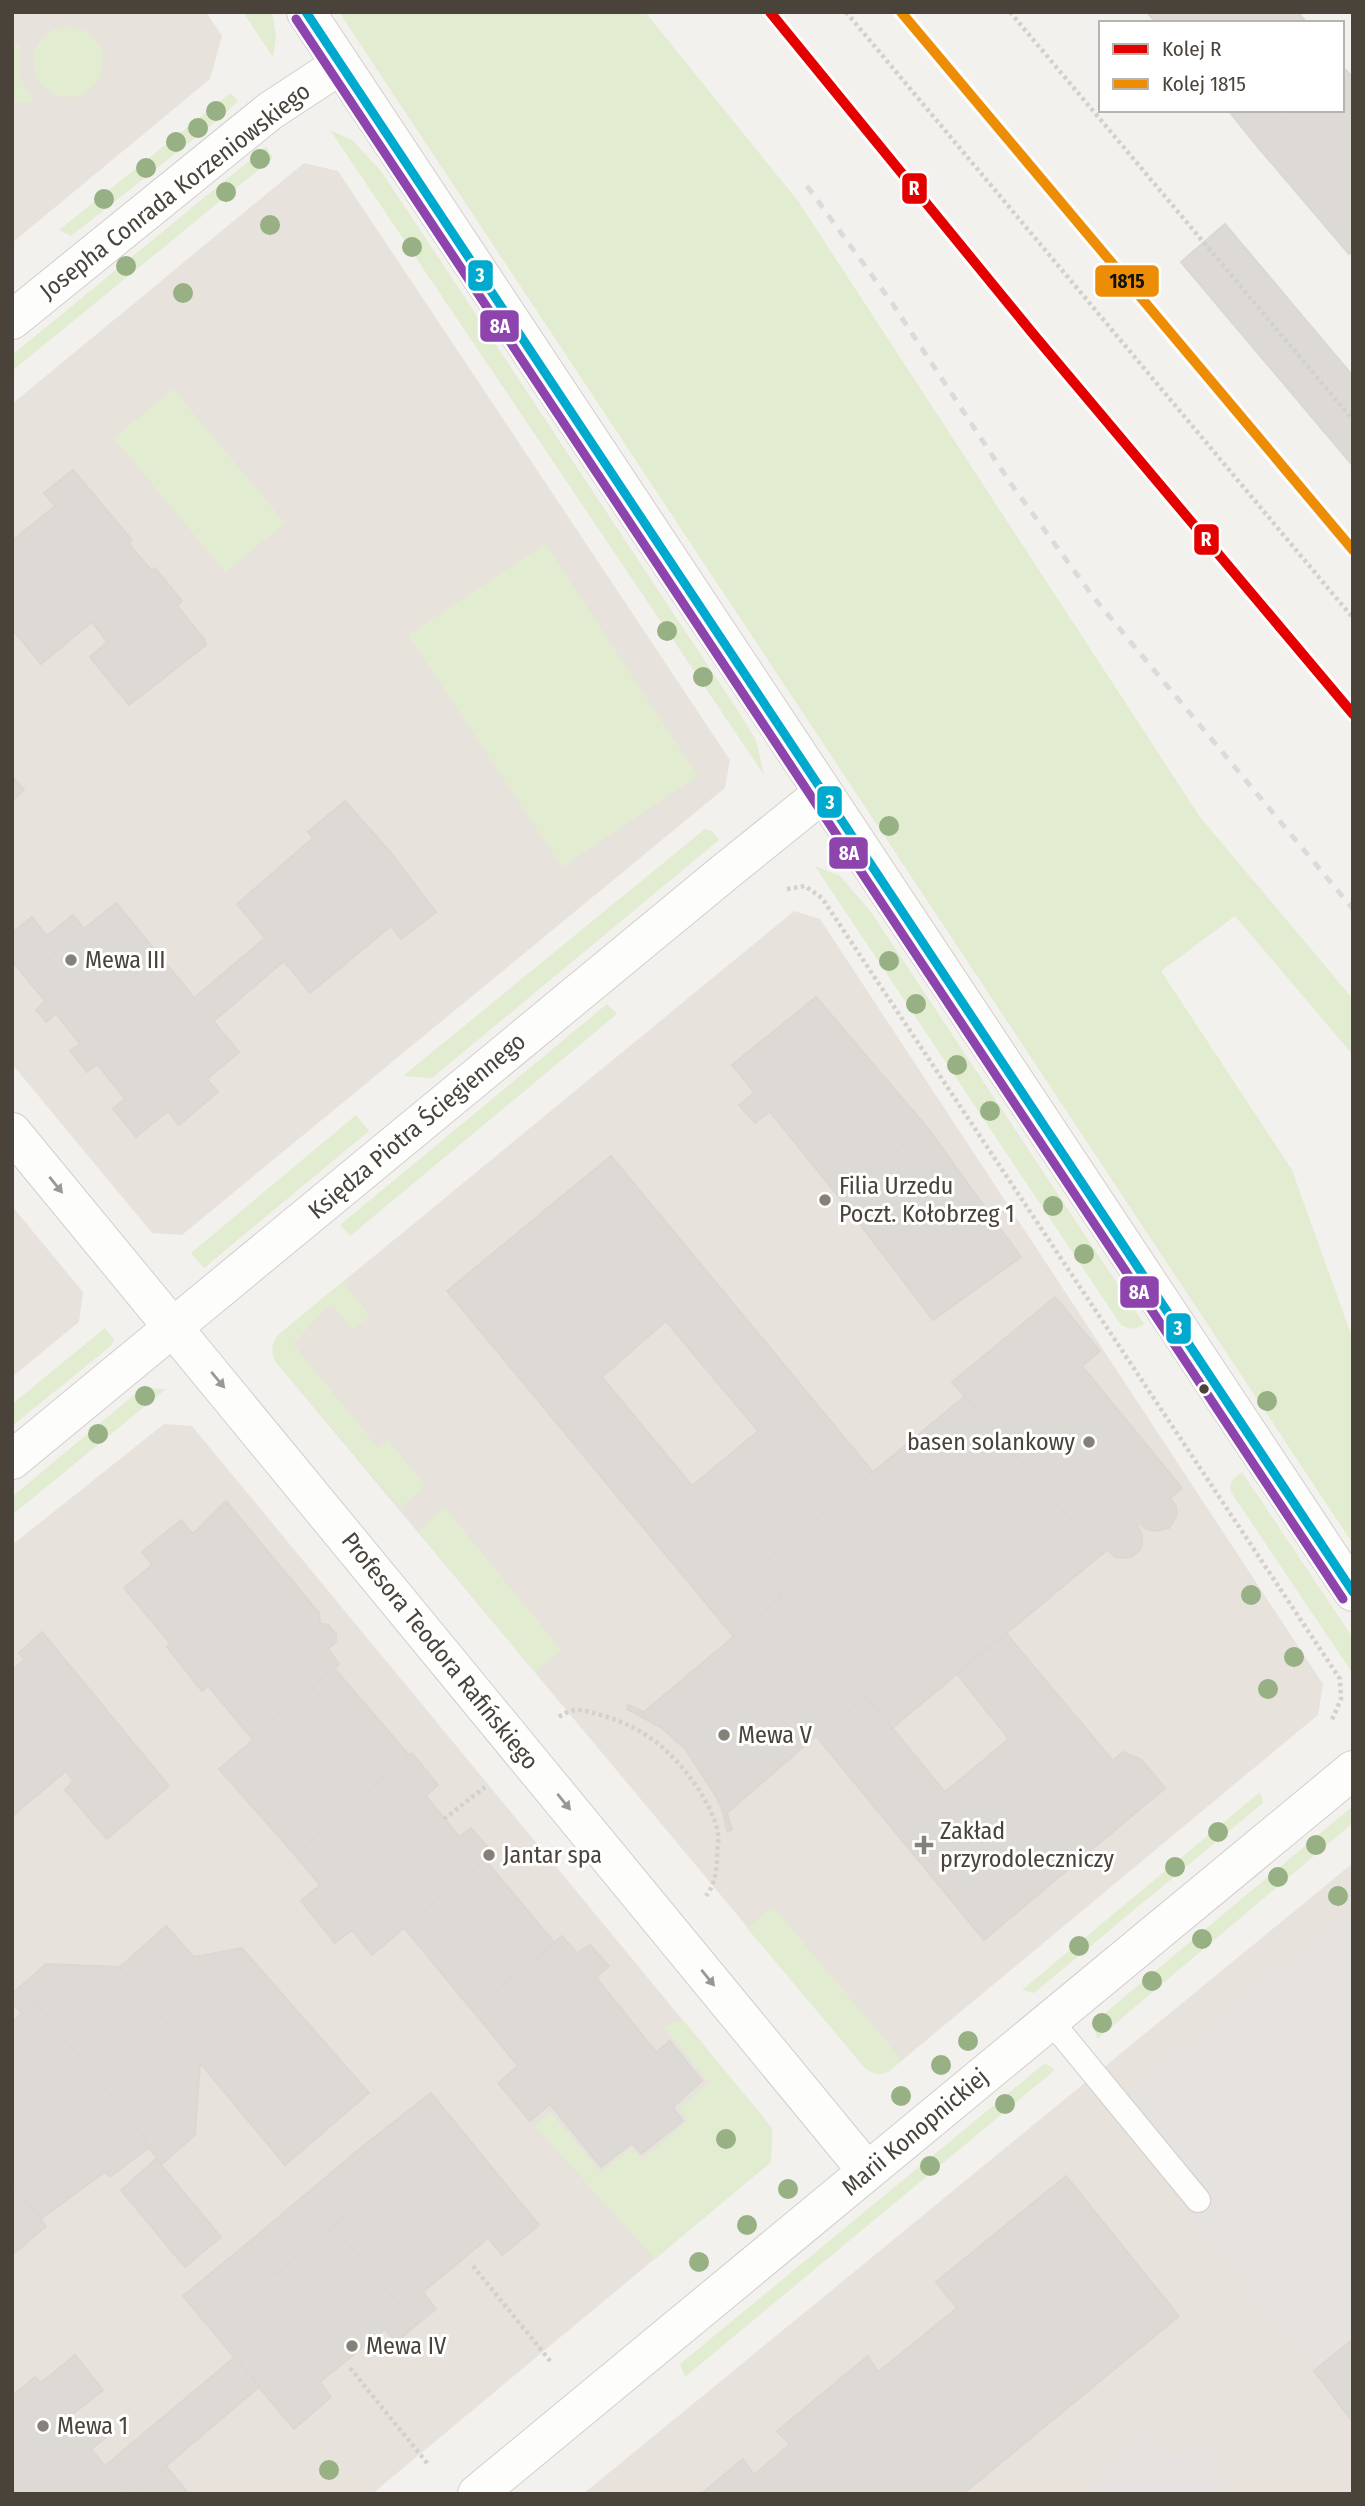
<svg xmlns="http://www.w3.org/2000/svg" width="1365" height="2506" font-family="'Fira Sans Condensed',sans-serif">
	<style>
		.residential { fill: #e7e3dc }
		.green { fill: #e1ecd0 }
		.parking { fill: #e5e2df }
		.building { fill: #dddad6; stroke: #dbd8d4; stroke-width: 2; fill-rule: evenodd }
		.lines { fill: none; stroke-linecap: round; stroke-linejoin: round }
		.service-casing { stroke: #d1cfcb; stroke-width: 26 }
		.minor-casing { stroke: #d1cfcb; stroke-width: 40 }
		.tertiary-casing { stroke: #d1cfcb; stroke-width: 40 }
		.path { stroke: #d3d1cc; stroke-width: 4.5; stroke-dasharray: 3.5 3.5; stroke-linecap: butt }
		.service { stroke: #fdfdfc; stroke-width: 24 }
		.minor { stroke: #fdfdfc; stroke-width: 38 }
		.tertiary { stroke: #fdfdfc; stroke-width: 38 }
		.rail { stroke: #dbdbda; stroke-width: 5; stroke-dasharray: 9 9; stroke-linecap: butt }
		.bus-1-casing { stroke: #fff; stroke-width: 14 }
		.bus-2-casing { stroke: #fff; stroke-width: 14 }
		.bus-1 { stroke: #00a9ce; stroke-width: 9 }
		.bus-2 { stroke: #8e44ad; stroke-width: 9 }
		.rail-1-casing { stroke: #fff; stroke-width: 16 }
		.rail-2-casing { stroke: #fff; stroke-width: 16 }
		.rail-1 { stroke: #e50000; stroke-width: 10 }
		.rail-2 { stroke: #ed8d06; stroke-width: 10 }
		.tree { fill: #97b084 }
		.oneway { fill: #9b9791 }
		.poi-dot { fill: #858078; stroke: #fff; stroke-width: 2.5 }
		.bus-dot { fill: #4a4339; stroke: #fff; stroke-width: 2.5 }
		.labels { text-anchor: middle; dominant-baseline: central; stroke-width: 6; stroke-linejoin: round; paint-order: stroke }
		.street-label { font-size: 24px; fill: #4a4339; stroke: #fff }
		.poi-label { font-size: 24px; fill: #4a4339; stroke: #fff; text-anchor: start }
		.line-badge { stroke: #fff; stroke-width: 2.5 }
		.badge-label { font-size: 19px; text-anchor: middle; font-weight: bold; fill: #fff }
		.pale-badge-label { font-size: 19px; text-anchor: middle; font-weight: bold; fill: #111 }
	</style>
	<rect width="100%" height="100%" fill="#f3f1ee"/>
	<path class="residential" d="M12,12H206L222,36L210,79L12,243Z
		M304,163L338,171L730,760L725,788L182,1235L152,1233L12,1064V404Z
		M794,911L820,919L1323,1684L1318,1715L888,2072L865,2068L275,1361L277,1336Z
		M12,1206L83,1292L79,1322L12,1377Z
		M164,1424L192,1426L772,2128L771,2162L372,2494H12V1545Z
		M1353,1863V2494H583L1081,2086Z"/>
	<path class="green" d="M243,12H272L276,37L273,57Z
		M339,12H645L798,201L1200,817L1353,999V1055L1235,916L1161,971L1292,1170L1353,1340V1544Z
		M33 62a35 35 0 1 1 70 0a35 35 0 1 1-70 0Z
		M12,44L19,45L20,78L33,100L32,103L12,102Z
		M230,93L238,101L223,116L71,236L59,230Z
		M330,130L352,140L381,171L742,717L756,740L764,775Z
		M266,147L273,158L12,371V355Z
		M173,389L285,523L225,572L114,438Z
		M545,544L698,776L562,867L408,635Z
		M705,829L712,831L719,840L432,1078L403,1076Z
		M815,866L840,876L871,912L1144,1324C1135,1330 1131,1330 1121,1325Z
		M607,1004L617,1014L350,1236L340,1225Z
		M356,1115L369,1131L204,1268L191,1253Z
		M342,1282L370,1315L353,1330L331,1303L293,1344L377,1447L388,1440L425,1486L400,1508L275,1361C271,1351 271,1346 277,1336Z
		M105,1328L114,1339L111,1346L12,1426V1404Z
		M148,1388L166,1389L12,1515L13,1496L140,1390Z
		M1242,1472L1353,1638V1674L1231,1492L1230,1485L1234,1478Z
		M445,1508L561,1650L535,1672L418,1531Z
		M1260,1792L1263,1803L1034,1993L1022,1990Z
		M1353,1806V1823L1097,2039L1093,2023Z
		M773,1907L902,2060C890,2071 880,2081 865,2068L747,1928Z
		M683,2020L772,2128L771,2162L655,2259L535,2126L550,2112L601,2173L631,2148L642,2160L688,2120L680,2108L709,2083L664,2027Z
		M1045,2063L1055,2070L685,2377L680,2364Z"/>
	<path class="parking" d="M1353,1907V2332L1313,2365L1263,2305L1109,2111Z
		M1152,2433L1172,2457L1195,2438L1231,2482L1217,2494H1079Z"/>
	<path class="building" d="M1147,12H1209L1196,23H1156Z
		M1209,12H1298L1307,23H1196Z
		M1346,70L1353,78V250L1349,254L1257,146L1298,110H1342V73Z
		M1228,110H1298L1257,146Z
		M1225,224L1353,376V466L1181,262Z
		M73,470L132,540L128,543L152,571L155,568L182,601L177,606L205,640L206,645L129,705L90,657L107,642L92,622L41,664L12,629V541L55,506L44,493Z
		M12,776L24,790L12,801Z
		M345,801L391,853L436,912L401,939L391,926L310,993L237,904L313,838L308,832Z
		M116,903L239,1052L207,1079L218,1092L179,1125L168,1111L136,1137L113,1109L125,1099L97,1064L87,1072L70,1051L80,1044L56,1014L46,1022L36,1010L45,1001L25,977L55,953L43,939L47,936L73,915L84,929Z
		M32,917L47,936L43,939L55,953L25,977L12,961V933Z
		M265,938L284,961L214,1021L194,998Z
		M816,997L927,1127L839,1197L732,1065Z
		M754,1093L770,1111L755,1123L739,1105Z
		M927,1127L1021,1257L933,1320L839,1197Z
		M611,1156L873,1472L758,1567L782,1596L734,1637L447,1291ZM666,1321L758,1431L692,1486L602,1377Z
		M1055,1297L1100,1351L1082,1366L1182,1488L1170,1498L1176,1506L1177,1515L1169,1528L1155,1531L1146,1529L1140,1523L1137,1525L1142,1535V1545L1139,1551L1131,1557L1117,1558L1107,1550L1101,1555L952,1382Z
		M964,1397L1101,1555L892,1728L867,1697L816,1736L727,1813L732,1830L727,1831L723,1812L716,1796L685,1749L662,1728L627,1709L628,1705L644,1712L782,1596L758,1567Z
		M226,1501L319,1613L320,1623L328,1625L336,1634V1642L328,1649L339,1664L312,1687L319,1696L287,1723L279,1713L250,1736L208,1686L202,1691L167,1647L170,1643L124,1588L152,1565L142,1552L181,1520L193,1534Z
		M42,1632L169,1786L107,1839L65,1790L73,1781L66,1771L12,1816V1671L25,1659L19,1653Z
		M1006,1633L1113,1761L1123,1752L1142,1760L1165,1788L984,1940L816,1736L867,1697L945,1792L1009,1739L956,1673Z
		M334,1668L409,1755L295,1855L219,1769L253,1740L250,1736L279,1713L287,1723L319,1696L312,1687Z
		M412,1753L438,1785L426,1796L459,1837L471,1828L493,1853L372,1955L352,1930L335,1943L301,1901L320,1885L295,1855Z
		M485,1860L555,1943L472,2010L404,1928Z
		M166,1926L194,1957L242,1948L369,2093L285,2165L120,1967Z
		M562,1936L577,1953L590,1945L609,1966L596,1977L656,2052L670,2041L702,2081L673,2107L683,2121L641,2154L632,2143L601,2167L550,2104L530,2121L498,2083L518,2066L472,2010Z
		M46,1964L120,1967L200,2063L195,2135L162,2164L143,2141L145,2138L35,2002L22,2014L12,2002V1994Z
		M35,2002L145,2138L143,2141L148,2148L110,2177L105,2172L41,2219L12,2184V2022Z
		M431,2093L539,2225L502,2255L488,2238L423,2292L436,2309L416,2325L334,2226L389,2179L362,2147Z
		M362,2147L389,2179L276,2274L249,2242Z
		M156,2159L221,2237L185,2267L121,2190Z
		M1066,2176L1179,2316L963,2494H701L743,2459L754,2475L790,2444L777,2431L868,2356L878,2372L957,2308L936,2282Z
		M12,2184L46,2226L12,2255Z
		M334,2226L416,2325L396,2343L385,2329L320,2382L331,2397L294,2429L183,2296L249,2242L276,2274Z
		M1353,2339V2421H1352L1314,2371Z
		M75,2355L103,2390L68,2418L79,2432L95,2419L109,2435L91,2449L128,2494H12V2396L35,2377L41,2383Z
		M235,2357L260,2386L133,2494H128L105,2466Z
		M166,2466L189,2494H133Z"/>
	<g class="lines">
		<g class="service-casing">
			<path id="service" d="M1050,2020L1198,2200"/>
		</g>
		<g class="minor-casing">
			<path id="minor" d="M12,320L270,111L340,65
				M12,1132L867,2171
				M12,1460L725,872L823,793
				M477,2494L1353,1770"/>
		</g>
		<g class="tertiary-casing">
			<path id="tertiary" d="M306,12L1353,1592"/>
		</g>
		<path class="path" d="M846,12L1353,618
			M1010,12L1353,420
			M787,889L805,886L822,898L1340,1679L1341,1699L1331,1722
			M559,1717C575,1705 586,1711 604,1716C646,1728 675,1754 699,1790C707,1803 716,1819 718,1834C719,1841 717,1849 717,1856C717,1871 715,1884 706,1896
			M444,1819L485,1787
			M473,2266L551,2362
			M350,2368L428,2464"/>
		<use href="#service" class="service"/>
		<use href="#minor" class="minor"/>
		<use href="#tertiary" class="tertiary"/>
		<path class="rail" d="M807,186L892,303L1011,484L1094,598L1353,909"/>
		<g class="bus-1-casing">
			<path id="bus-1" d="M306,12L1353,1592"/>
		</g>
		<g class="bus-2-casing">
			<path id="bus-2" d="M296,19L1343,1599"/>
		</g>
		<use href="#bus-1" class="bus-1"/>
		<use href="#bus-2" class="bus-2"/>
		<g class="rail-1-casing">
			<path id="rail-1" d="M770,12L1034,335L1353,714"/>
		</g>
		<g class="rail-2-casing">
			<path id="rail-2" d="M901,12L1353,550"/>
		</g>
		<use href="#rail-1" class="rail-1"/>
		<use href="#rail-2" class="rail-2"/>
	</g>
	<g class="tree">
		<circle cx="216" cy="111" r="10"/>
		<circle cx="198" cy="128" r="10"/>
		<circle cx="176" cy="142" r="10"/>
		<circle cx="260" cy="159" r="10"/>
		<circle cx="146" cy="168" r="10"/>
		<circle cx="226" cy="192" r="10"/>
		<circle cx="104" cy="199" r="10"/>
		<circle cx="270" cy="225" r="10"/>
		<circle cx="412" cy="247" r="10"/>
		<circle cx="126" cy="266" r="10"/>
		<circle cx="183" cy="293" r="10"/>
		<circle cx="667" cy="631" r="10"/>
		<circle cx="703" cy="677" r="10"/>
		<circle cx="889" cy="826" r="10"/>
		<circle cx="889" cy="961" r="10"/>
		<circle cx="916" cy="1004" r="10"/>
		<circle cx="957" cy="1065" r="10"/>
		<circle cx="990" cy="1111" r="10"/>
		<circle cx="1053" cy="1206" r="10"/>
		<circle cx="1084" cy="1254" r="10"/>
		<circle cx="145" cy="1396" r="10"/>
		<circle cx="1267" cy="1401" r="10"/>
		<circle cx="98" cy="1434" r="10"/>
		<circle cx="1251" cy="1595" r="10"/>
		<circle cx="1294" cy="1657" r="10"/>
		<circle cx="1268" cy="1689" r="10"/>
		<circle cx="1218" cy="1832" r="10"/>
		<circle cx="1316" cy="1845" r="10"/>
		<circle cx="1175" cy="1867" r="10"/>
		<circle cx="1278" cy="1877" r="10"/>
		<circle cx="1338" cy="1896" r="10"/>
		<circle cx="1202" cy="1939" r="10"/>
		<circle cx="1079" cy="1946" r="10"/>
		<circle cx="1152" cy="1981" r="10"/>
		<circle cx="1102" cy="2023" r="10"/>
		<circle cx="968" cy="2041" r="10"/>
		<circle cx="941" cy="2065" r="10"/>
		<circle cx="901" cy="2096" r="10"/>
		<circle cx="1005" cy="2104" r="10"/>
		<circle cx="726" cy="2139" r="10"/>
		<circle cx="930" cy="2166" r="10"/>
		<circle cx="788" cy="2189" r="10"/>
		<circle cx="747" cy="2225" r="10"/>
		<circle cx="699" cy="2262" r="10"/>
		<circle cx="329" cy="2470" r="10"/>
	</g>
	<defs><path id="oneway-solid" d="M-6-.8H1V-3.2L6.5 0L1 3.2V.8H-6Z" transform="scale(1.75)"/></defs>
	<g class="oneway">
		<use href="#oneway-solid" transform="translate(56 1185) rotate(51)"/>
		<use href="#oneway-solid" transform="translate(218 1380) rotate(50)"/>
		<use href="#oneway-solid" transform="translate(564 1802) rotate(51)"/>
		<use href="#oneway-solid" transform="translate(708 1978) rotate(51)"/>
	</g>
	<g class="poi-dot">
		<circle cx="71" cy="960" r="7"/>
		<circle cx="825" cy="1200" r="7"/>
		<circle cx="1089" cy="1442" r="7"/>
		<circle cx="724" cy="1735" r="7"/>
		<path d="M920.5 1834.5h7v7h7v7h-7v7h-7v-7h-7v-7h7z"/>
		<circle cx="489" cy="1855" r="7"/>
		<circle cx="352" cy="2346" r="7"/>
		<circle cx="43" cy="2426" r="7"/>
	</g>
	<circle class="bus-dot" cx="1204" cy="1389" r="6"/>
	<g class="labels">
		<g class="street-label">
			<text transform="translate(175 191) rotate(-38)">Josepha Conrada Korzeniowskiego</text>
			<text transform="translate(417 1126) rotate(-40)">Księdza Piotra Ściegiennego</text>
			<text transform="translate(440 1651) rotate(51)">Profesora Teodora Rafińskiego</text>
			<text transform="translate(915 2132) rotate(-40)">Marii Konopnickiej</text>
		</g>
		<g class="poi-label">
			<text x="85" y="960">Mewa III</text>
			<text x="839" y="1186">Filia Urzedu<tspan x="839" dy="28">Poczt. Kołobrzeg 1</tspan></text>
			<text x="1075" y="1442" text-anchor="end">basen solankowy</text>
			<text x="738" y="1735">Mewa V</text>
			<text x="940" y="1831">Zakład<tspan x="940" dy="28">przyrodoleczniczy</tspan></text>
			<text x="503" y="1855">Jantar spa</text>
			<text x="366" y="2346">Mewa IV</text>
			<text x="57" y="2426">Mewa 1</text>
		</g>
	</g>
	<g class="line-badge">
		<rect x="901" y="172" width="27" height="33" rx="7" fill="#e50000"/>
		<rect x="467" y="259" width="27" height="33" rx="7" fill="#00a9ce"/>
		<rect x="1094" y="264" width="66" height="34" rx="7" fill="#ed8d06"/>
		<rect x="479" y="309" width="41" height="34" rx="7" fill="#8e44ad"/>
		<rect x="1193" y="523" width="27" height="33" rx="7" fill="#e50000"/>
		<rect x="816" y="785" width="27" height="34" rx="7" fill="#00a9ce"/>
		<rect x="828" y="836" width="41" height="34" rx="7" fill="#8e44ad"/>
		<rect x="1119" y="1275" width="41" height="34" rx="7" fill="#8e44ad"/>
		<rect x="1165" y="1312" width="27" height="33" rx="7" fill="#00a9ce"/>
	</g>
	<g class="badge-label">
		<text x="914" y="195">R</text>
		<text x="480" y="282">3</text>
		<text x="500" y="333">8A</text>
		<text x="1206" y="546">R</text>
		<text x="830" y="809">3</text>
		<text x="849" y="860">8A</text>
		<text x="1139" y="1299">8A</text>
		<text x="1178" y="1335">3</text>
	</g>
	<g class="pale-badge-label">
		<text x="1127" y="288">1815</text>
	</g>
	<rect width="1365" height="2506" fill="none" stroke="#4a4339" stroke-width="28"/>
	<rect x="1099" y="21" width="245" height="91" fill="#ffffff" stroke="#b7b4b0" stroke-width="2"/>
	<rect x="1113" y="44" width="35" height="10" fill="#e50000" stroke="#b7b4b0" stroke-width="2"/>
	<text x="1162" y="56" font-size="21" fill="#4a4339">Kolej R</text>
	<rect x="1113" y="79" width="35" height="10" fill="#ed8d06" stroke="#b7b4b0" stroke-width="2"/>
	<text x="1162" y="91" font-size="21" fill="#4a4339">Kolej 1815</text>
</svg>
